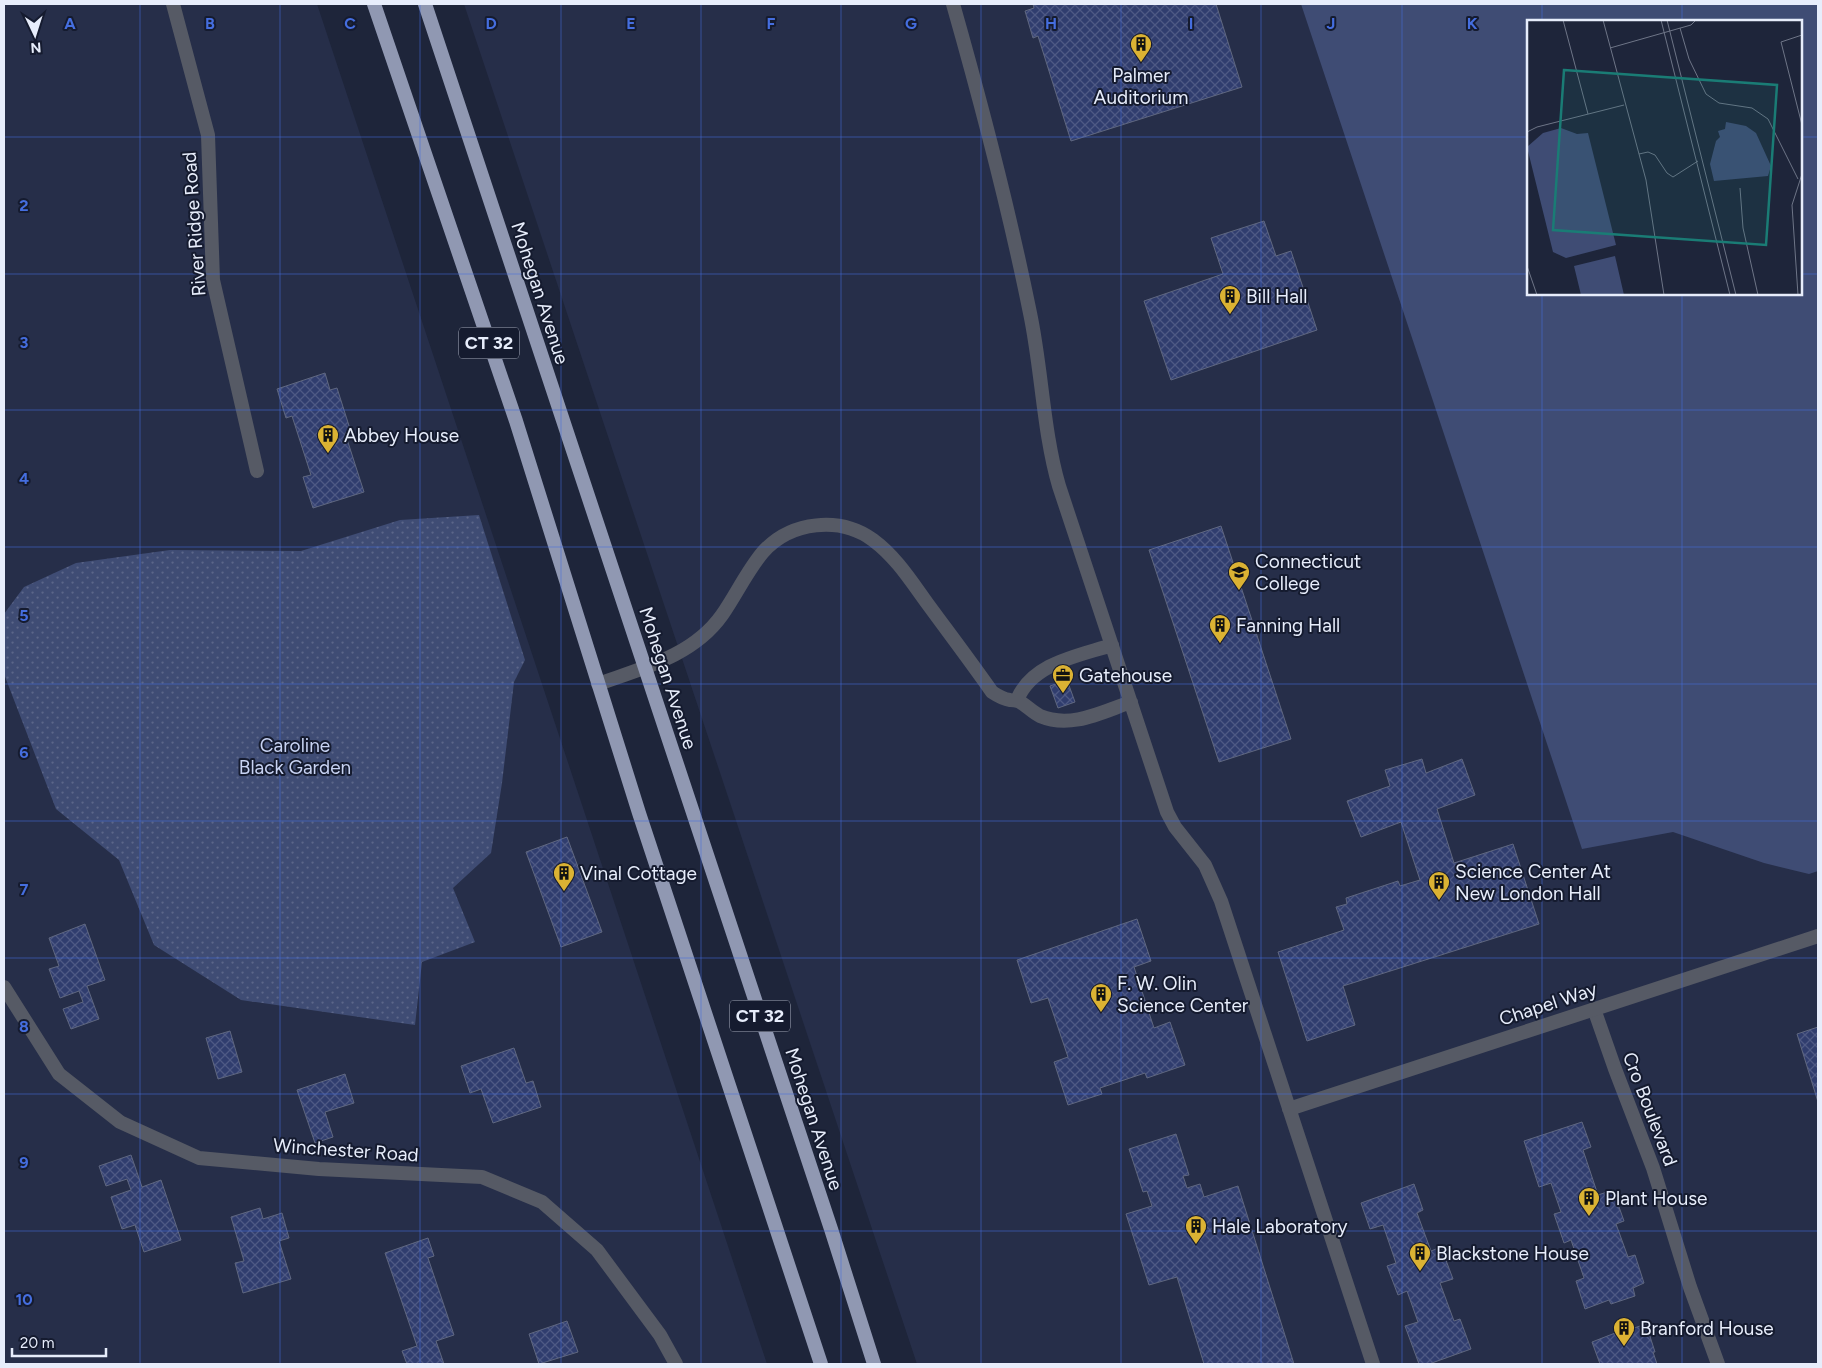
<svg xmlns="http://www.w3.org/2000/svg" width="1822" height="1368" font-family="Figtree,sans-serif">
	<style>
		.built { fill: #262e49; fill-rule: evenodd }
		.grass { fill: #3f4c74; fill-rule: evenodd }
		.garden { fill: url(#garden-dots) }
		.building { fill: url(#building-cross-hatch); stroke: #5f6780 }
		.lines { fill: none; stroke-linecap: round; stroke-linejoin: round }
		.pedestrian { stroke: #565a65; stroke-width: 14 }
		.minor { stroke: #565a65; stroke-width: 14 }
		.trunk { stroke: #9098b2; stroke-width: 14 }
		.grid { fill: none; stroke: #456edf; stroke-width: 1; stroke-opacity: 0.55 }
		.labels { text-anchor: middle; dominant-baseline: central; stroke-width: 4; stroke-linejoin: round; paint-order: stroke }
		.shield { fill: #151b2f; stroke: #a8aebe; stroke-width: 1 }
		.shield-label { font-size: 18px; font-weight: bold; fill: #e7edfb }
		.poi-label { font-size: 19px; fill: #e7edfb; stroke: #151b2f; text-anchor: start }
		.street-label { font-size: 19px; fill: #e7edfb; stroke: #151b2f }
		.park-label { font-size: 19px; fill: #c8d3f3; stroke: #151b2f }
		.inset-road { fill: none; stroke: #6e7587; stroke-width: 1 }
		.view { fill: #1a7c75; fill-opacity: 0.15; stroke: #1a7c75; stroke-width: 2.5 }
		.inset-edge { fill: none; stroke: #e7edfb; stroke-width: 2.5 }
		.grid-label { font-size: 16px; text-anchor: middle; font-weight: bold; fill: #456edf; stroke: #151b2f; stroke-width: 4; stroke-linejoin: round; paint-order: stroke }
	</style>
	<defs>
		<pattern id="garden-dots" width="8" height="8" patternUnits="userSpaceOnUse" patternTransform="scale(1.25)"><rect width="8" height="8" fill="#3f4c74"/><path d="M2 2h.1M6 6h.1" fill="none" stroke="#5b6689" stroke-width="1.8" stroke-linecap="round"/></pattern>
		<pattern id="building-cross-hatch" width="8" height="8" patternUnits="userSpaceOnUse" patternTransform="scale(1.25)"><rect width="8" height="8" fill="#303d6e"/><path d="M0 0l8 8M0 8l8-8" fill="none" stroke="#4e5984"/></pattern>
	</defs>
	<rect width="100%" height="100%" fill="#1e253a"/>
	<path class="built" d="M4,4H317L767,1364H4Z
		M464,4H1818V1364H917ZM1528,21H1801V294H1528Z"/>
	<path class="grass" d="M1301,4H1818V871L1809,874L1764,863L1673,832L1582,849ZM1528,21H1801V294H1528Z"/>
	<path class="garden" d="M479,515L525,660L514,682L502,783L491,853L453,888L475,942L422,962L415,1025L241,1000L154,945L119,860L56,809L4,674V614L24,587L76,563L170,550L301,551L400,520Z"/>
	<path class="building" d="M1033,4H1216L1242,87L1071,141L1038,36L1033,38L1025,11L1034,8Z
		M1264,221L1276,256L1291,251L1317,330L1171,380L1144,301L1223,274L1211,238Z
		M325,373L330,390L337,388L351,432L345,433L364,492L313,508L303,477L311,475L292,416L286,418L277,389Z
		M1221,526L1291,739L1219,762L1149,550Z
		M1067,680L1075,702L1058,708L1050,686Z
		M1422,759L1426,773L1462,759L1475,795L1437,809L1454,863L1513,844L1539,924L1343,986L1355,1025L1307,1041L1278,952L1344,930L1336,907L1347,904L1346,898L1398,881L1400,886L1420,880L1401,822L1361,837L1347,801L1390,786L1385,770Z
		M567,837L602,932L561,947L526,852Z
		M1137,919L1151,961L1134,967L1154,1028L1170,1022L1185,1065L1147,1078L1145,1073L1100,1088L1102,1094L1068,1105L1054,1062L1068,1057L1048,998L1031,1003L1017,960Z
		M85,924L105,980L87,986L99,1019L71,1029L63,1009L83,1002L79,991L60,998L49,969L59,966L49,938Z
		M1818,1027V1102L1797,1034Z
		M230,1031L242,1072L218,1079L206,1038Z
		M514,1048L526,1083L533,1081L541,1107L493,1123L481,1089L470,1093L461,1066Z
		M345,1074L354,1103L325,1112L333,1137L315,1143L297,1090Z
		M1582,1122L1591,1147L1583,1150L1598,1195L1613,1190L1624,1221L1616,1224L1628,1257L1635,1255L1644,1283L1633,1288L1635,1296L1611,1304L1609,1300L1585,1309L1576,1281L1584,1278L1571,1240L1564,1243L1554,1214L1561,1212L1551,1183L1539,1187L1524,1141Z
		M1176,1134L1189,1175L1183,1176L1187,1188L1200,1184L1204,1197L1238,1186L1294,1364H1204L1177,1277L1149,1285L1126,1214L1152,1206L1147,1191L1143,1192L1129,1149Z
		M131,1155L142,1187L161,1180L181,1240L144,1252L135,1225L122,1229L111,1197L131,1190L127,1179L106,1186L99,1166Z
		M1414,1184L1423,1210L1417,1213L1431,1251L1441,1247L1453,1279L1440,1283L1454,1321L1460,1319L1471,1349L1429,1364H1419L1405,1326L1418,1322L1407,1291L1398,1295L1387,1266L1396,1263L1383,1225L1370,1229L1361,1203Z
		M260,1208L263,1219L282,1213L289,1238L279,1241L291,1279L243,1293L235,1263L244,1261L231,1217Z
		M428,1238L434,1256L428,1258L454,1335L436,1341L444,1364H407L402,1351L417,1346L385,1253Z
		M567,1321L578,1352L539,1364L529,1334Z
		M1646,1324L1655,1352H1653L1657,1364H1600L1592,1342L1628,1328V1330Z"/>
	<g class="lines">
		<path class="pedestrian" d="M1594,1009L1615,1069L1653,1168L1690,1287L1718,1364"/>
		<path class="minor" d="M173,4L208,135L213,280L257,471
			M953,4C982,106 1009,209 1030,313C1042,370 1043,431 1059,486L1167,812L1175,827L1205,865L1221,901L1373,1364
			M598,684C643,668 693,656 722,615C736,595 747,571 763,552C791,521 840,516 873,540C896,557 911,581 927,603C949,633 971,662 992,692C998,696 1003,699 1010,700C1012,700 1015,700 1018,701C1025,704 1032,712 1040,716C1071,729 1102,712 1131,702
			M1017,700C1032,663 1078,656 1112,645
			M4,987L59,1074L120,1122L199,1158L319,1169L482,1177L542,1202L597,1250L660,1335L676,1364
			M1289,1109L1818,936"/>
		<path class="trunk" d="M374,4L516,421L639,813L821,1364
			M425,4L831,1229L874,1364"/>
	</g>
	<path class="grid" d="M140,4V1364M280,4V1364M420,4V1364M561,4V1364M701,4V1364M841,4V1364M981,4V1364M1121,4V1364M1261,4V1364M1402,4V1364M1542,4V21M1682,4V21M4,137H1528M1801,137H1818M4,274H1528M1801,274H1818M1542,294V1364M1682,294V1364M4,410H1818M4,547H1818M4,684H1818M4,821H1818M4,958H1818M4,1094H1818M4,1231H1818"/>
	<defs>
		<g id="building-pin" transform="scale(1.125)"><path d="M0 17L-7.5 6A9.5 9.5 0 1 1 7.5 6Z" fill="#dbb233" stroke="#151b2f"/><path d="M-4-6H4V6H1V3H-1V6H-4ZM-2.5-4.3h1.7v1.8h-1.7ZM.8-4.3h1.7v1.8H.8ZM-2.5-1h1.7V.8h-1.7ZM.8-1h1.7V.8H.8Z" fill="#111"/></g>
		<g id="university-pin" transform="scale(1.125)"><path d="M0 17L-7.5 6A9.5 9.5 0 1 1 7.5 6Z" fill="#dbb233" stroke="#151b2f"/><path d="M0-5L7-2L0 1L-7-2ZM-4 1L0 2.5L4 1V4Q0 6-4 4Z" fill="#111"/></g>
		<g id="office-pin" transform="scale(1.125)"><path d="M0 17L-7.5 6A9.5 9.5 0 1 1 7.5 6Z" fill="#dbb233" stroke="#151b2f"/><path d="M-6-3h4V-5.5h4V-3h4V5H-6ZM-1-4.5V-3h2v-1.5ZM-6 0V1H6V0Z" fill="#111"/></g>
	</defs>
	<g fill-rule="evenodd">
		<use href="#building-pin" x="1141" y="44"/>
		<use href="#building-pin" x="1230" y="296"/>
		<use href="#building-pin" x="328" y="435"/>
		<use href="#university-pin" x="1239" y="572"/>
		<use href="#building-pin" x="1220" y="625"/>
		<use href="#office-pin" x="1063" y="675"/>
		<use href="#building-pin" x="564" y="873"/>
		<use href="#building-pin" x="1439" y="882"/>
		<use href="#building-pin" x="1101" y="994"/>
		<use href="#building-pin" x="1589" y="1198"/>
		<use href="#building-pin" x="1196" y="1226"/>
		<use href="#building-pin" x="1420" y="1253"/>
		<use href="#building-pin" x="1624" y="1328"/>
	</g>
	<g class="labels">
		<g class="shield">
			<rect x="459" y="327.5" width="60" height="31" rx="4"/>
			<rect x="730" y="1000.5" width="60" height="31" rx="4"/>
		</g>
		<g class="shield-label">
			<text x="489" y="343">CT 32</text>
			<text x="760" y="1016">CT 32</text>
		</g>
		<g class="poi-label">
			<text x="1141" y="75" text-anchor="middle">Palmer<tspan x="1141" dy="22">Auditorium</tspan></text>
			<text x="1246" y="296">Bill Hall</text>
			<text x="344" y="435">Abbey House</text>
			<text x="1255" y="561">Connecticut<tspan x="1255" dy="22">College</tspan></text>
			<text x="1236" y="625">Fanning Hall</text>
			<text x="1079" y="675">Gatehouse</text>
			<text x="1455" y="871">Science Center At<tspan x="1455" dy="22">New London Hall</tspan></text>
			<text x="580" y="873">Vinal Cottage</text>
			<text x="1117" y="983">F. W. Olin<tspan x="1117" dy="22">Science Center</tspan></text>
			<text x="1605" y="1198">Plant House</text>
			<text x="1212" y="1226">Hale Laboratory</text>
			<text x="1436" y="1253">Blackstone House</text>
			<text x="1640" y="1328">Branford House</text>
		</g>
		<g class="street-label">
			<text transform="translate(194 224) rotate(-94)">River Ridge Road</text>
			<text transform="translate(540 293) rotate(72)">Mohegan Avenue</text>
			<text transform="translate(668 678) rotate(72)">Mohegan Avenue</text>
			<text transform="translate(1548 1004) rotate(-18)">Chapel Way</text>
			<text transform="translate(1650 1109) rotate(69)">Cro Boulevard</text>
			<text transform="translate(814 1119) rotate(72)">Mohegan Avenue</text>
			<text transform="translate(346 1150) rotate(4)">Winchester Road</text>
		</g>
		<g class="park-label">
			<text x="295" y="745">Caroline<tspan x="295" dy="22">Black Garden</tspan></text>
		</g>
	</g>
	<g transform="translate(1527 20)">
		<rect width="275" height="275" fill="#1e253a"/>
		<path d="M34,108L50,114L61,113L89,225L39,238L26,232L0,127L16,113ZM88,236L97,275H54L47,246Z" fill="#3f4c74"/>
		<path d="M199,102L219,106L229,113L244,146L241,156L187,161L183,144L189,121L193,117L191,111L198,109Z" fill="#3f4c74"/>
		<path class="inset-road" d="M36,0L61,94M76,0L119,160L137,275M134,0L203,275M140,0L209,275M153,8L162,39L179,74L192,83L225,88L241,99L271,159M275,15L254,22L275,105M83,28L164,5L169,0M0,112L10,107L97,85M112,134L121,132L128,135L140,153L146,157L171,141M213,168L216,208L231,275M0,246L10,275M271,275L265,185L275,154"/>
		<path class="view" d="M37,50L250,65L239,225L26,210Z"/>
		<rect width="275" height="275" class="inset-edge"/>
	</g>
	<g class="grid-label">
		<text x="70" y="29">A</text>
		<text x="210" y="29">B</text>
		<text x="350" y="29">C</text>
		<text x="491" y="29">D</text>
		<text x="631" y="29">E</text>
		<text x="771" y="29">F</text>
		<text x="911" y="29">G</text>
		<text x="1051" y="29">H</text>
		<text x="1191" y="29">I</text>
		<text x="1331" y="29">J</text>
		<text x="1472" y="29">K</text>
		<text x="24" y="211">2</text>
		<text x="24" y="348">3</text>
		<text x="24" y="484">4</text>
		<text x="24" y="621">5</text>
		<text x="24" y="758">6</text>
		<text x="24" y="895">7</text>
		<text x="24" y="1032">8</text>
		<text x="24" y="1168">9</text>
		<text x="24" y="1305">10</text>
	</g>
	<rect width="1822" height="1368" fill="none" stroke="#e7edfb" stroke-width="10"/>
	<g transform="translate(35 35) rotate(176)" stroke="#151b2f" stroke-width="4" paint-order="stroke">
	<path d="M0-4L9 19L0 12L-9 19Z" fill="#e7edfb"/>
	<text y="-8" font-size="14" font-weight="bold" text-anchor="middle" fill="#e7edfb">N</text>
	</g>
	<path d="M12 1348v8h94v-8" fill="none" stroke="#e7edfb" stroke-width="2.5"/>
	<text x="20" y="1348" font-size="15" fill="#e7edfb" stroke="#151b2f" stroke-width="4" paint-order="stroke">20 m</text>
</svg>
